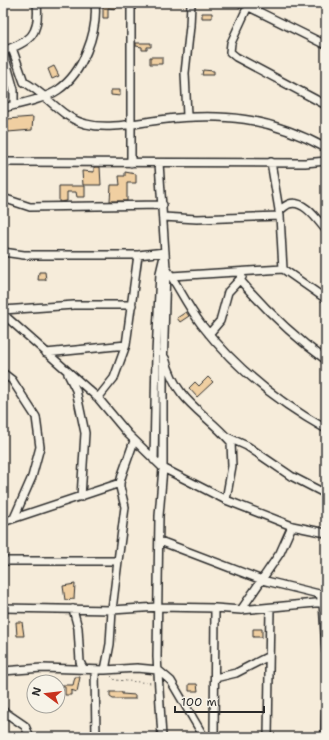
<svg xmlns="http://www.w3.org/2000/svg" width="329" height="740" font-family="'Shantell Sans',sans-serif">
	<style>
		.building { fill: #f0cfa1; stroke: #2b2b2b }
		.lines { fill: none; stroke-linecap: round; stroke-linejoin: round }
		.minor-casing { stroke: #2b2b2b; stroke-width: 10 }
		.path { stroke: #2b2b2b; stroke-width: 1; stroke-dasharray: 1 3; stroke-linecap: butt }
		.minor { stroke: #f7f3e8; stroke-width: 7 }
	</style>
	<rect width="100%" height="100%" fill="#f6ecda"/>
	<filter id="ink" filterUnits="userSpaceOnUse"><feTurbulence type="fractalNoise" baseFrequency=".025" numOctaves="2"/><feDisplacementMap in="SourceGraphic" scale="8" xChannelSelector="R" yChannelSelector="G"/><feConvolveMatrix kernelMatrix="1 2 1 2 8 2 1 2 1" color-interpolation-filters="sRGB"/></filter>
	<g filter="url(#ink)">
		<path class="building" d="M103,3H117L116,9L108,8V18H103Z
			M202,13H212V18H202Z
			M136,43H151V47H147V50H142V47L136,46Z
			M150,57H162V64H150Z
			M54,66L59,76L52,79L48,69Z
			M203,70L214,71V75H202Z
			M111,90H120V96L111,95Z
			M33,117L32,130L8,132L7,119Z
			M94,167H100L101,185H83L82,171L94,172Z
			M125,172L136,174V183H127V201H110L111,185H120L119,176H125Z
			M59,186H85V197H77L76,192H67V201L59,202Z
			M39,272H45L46,280H38Z
			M186,312L189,316L180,322L177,318Z
			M208,377L213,382L197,397L189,388L195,382L199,386Z
			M75,584L74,599L65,600L63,586Z
			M16,622H22L24,636H17Z
			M253,629H262V637H253Z
			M75,677H80L77,692L71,690V695H65V687L61,685H73Z
			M189,684H197L198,691H189Z
			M110,692H122V694L135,695V699H113L110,697Z"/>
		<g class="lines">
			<g class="minor-casing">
				<path id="minor" d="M241,3L326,45
					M248,6L231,43L230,52L236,57L326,105
					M12,48L24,82C46,93 62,119 86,124C109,130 135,123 159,120C222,112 269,117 326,148
					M3,51C31,41 40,35 37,3
					M3,51L14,90V105
					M3,108C19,104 45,99 58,90C83,73 98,32 95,3
					M187,116L185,73L190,26L191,3
					M3,162L305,163L326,161
					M271,162L280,216L283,269
					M131,163V3
					M159,163L166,268L163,371V468L159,516L157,657L162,737
					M3,198L30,207L163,205
					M279,211C282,209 286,205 289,204C304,199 318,221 326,230
					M163,217L197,219L280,216
					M3,252L24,255H138L165,252L160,273L156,353L154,460
					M166,268C178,286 188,307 201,324C235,368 278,402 326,429
					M171,276L283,269L326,299
					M240,280C266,310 294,337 326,360
					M3,310L74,305H132
					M3,314L98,398L128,434L163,468L226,500L292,526L326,533
					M209,334L220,321L228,292L242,277
					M46,353L126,345
					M165,358C177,403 203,410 231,442L232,466L226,500
					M3,373L12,380L36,417L40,447L32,477L14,518
					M68,374L76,390L85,433L81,497
					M98,398L114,378L126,345L138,255
					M227,437L247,446L291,476L326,494
					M3,522L120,483
					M160,541L262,580L319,594L323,602L326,651
					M3,561H118L112,610L110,644L105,670
					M118,561L125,507L120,487V483L122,475L134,441
					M3,608L112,610L158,607L215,608L241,610L326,602
					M73,609L78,628L80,662L83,668
					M241,610L280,553L292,526
					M95,670L96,737
					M3,671L42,668L105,670L137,668L158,670L171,681L204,737
					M215,678L236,673L269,656
					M3,711L25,726L30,737
					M214,737L215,608
					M268,737L270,608
					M325,737L326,703"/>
			</g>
			<path class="path" d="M111,676L115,680L152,683"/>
			<use href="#minor" class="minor"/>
		</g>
	</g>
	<rect width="329" height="740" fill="none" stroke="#f7f3e8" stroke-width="16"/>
	<rect x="8" y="8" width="313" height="724" fill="none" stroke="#2b2b2b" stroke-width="1.5" filter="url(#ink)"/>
	<g transform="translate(46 694) rotate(285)"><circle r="19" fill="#f7f3e8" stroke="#a5a39c"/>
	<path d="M0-3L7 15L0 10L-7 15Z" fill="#c8321e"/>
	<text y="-6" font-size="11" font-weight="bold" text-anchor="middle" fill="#2b2b2b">N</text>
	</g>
	<path d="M175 706v6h89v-6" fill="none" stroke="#2b2b2b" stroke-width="2"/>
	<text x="181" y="706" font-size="12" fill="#2b2b2b" stroke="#f7f3e8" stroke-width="3" paint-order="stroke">100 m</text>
</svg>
